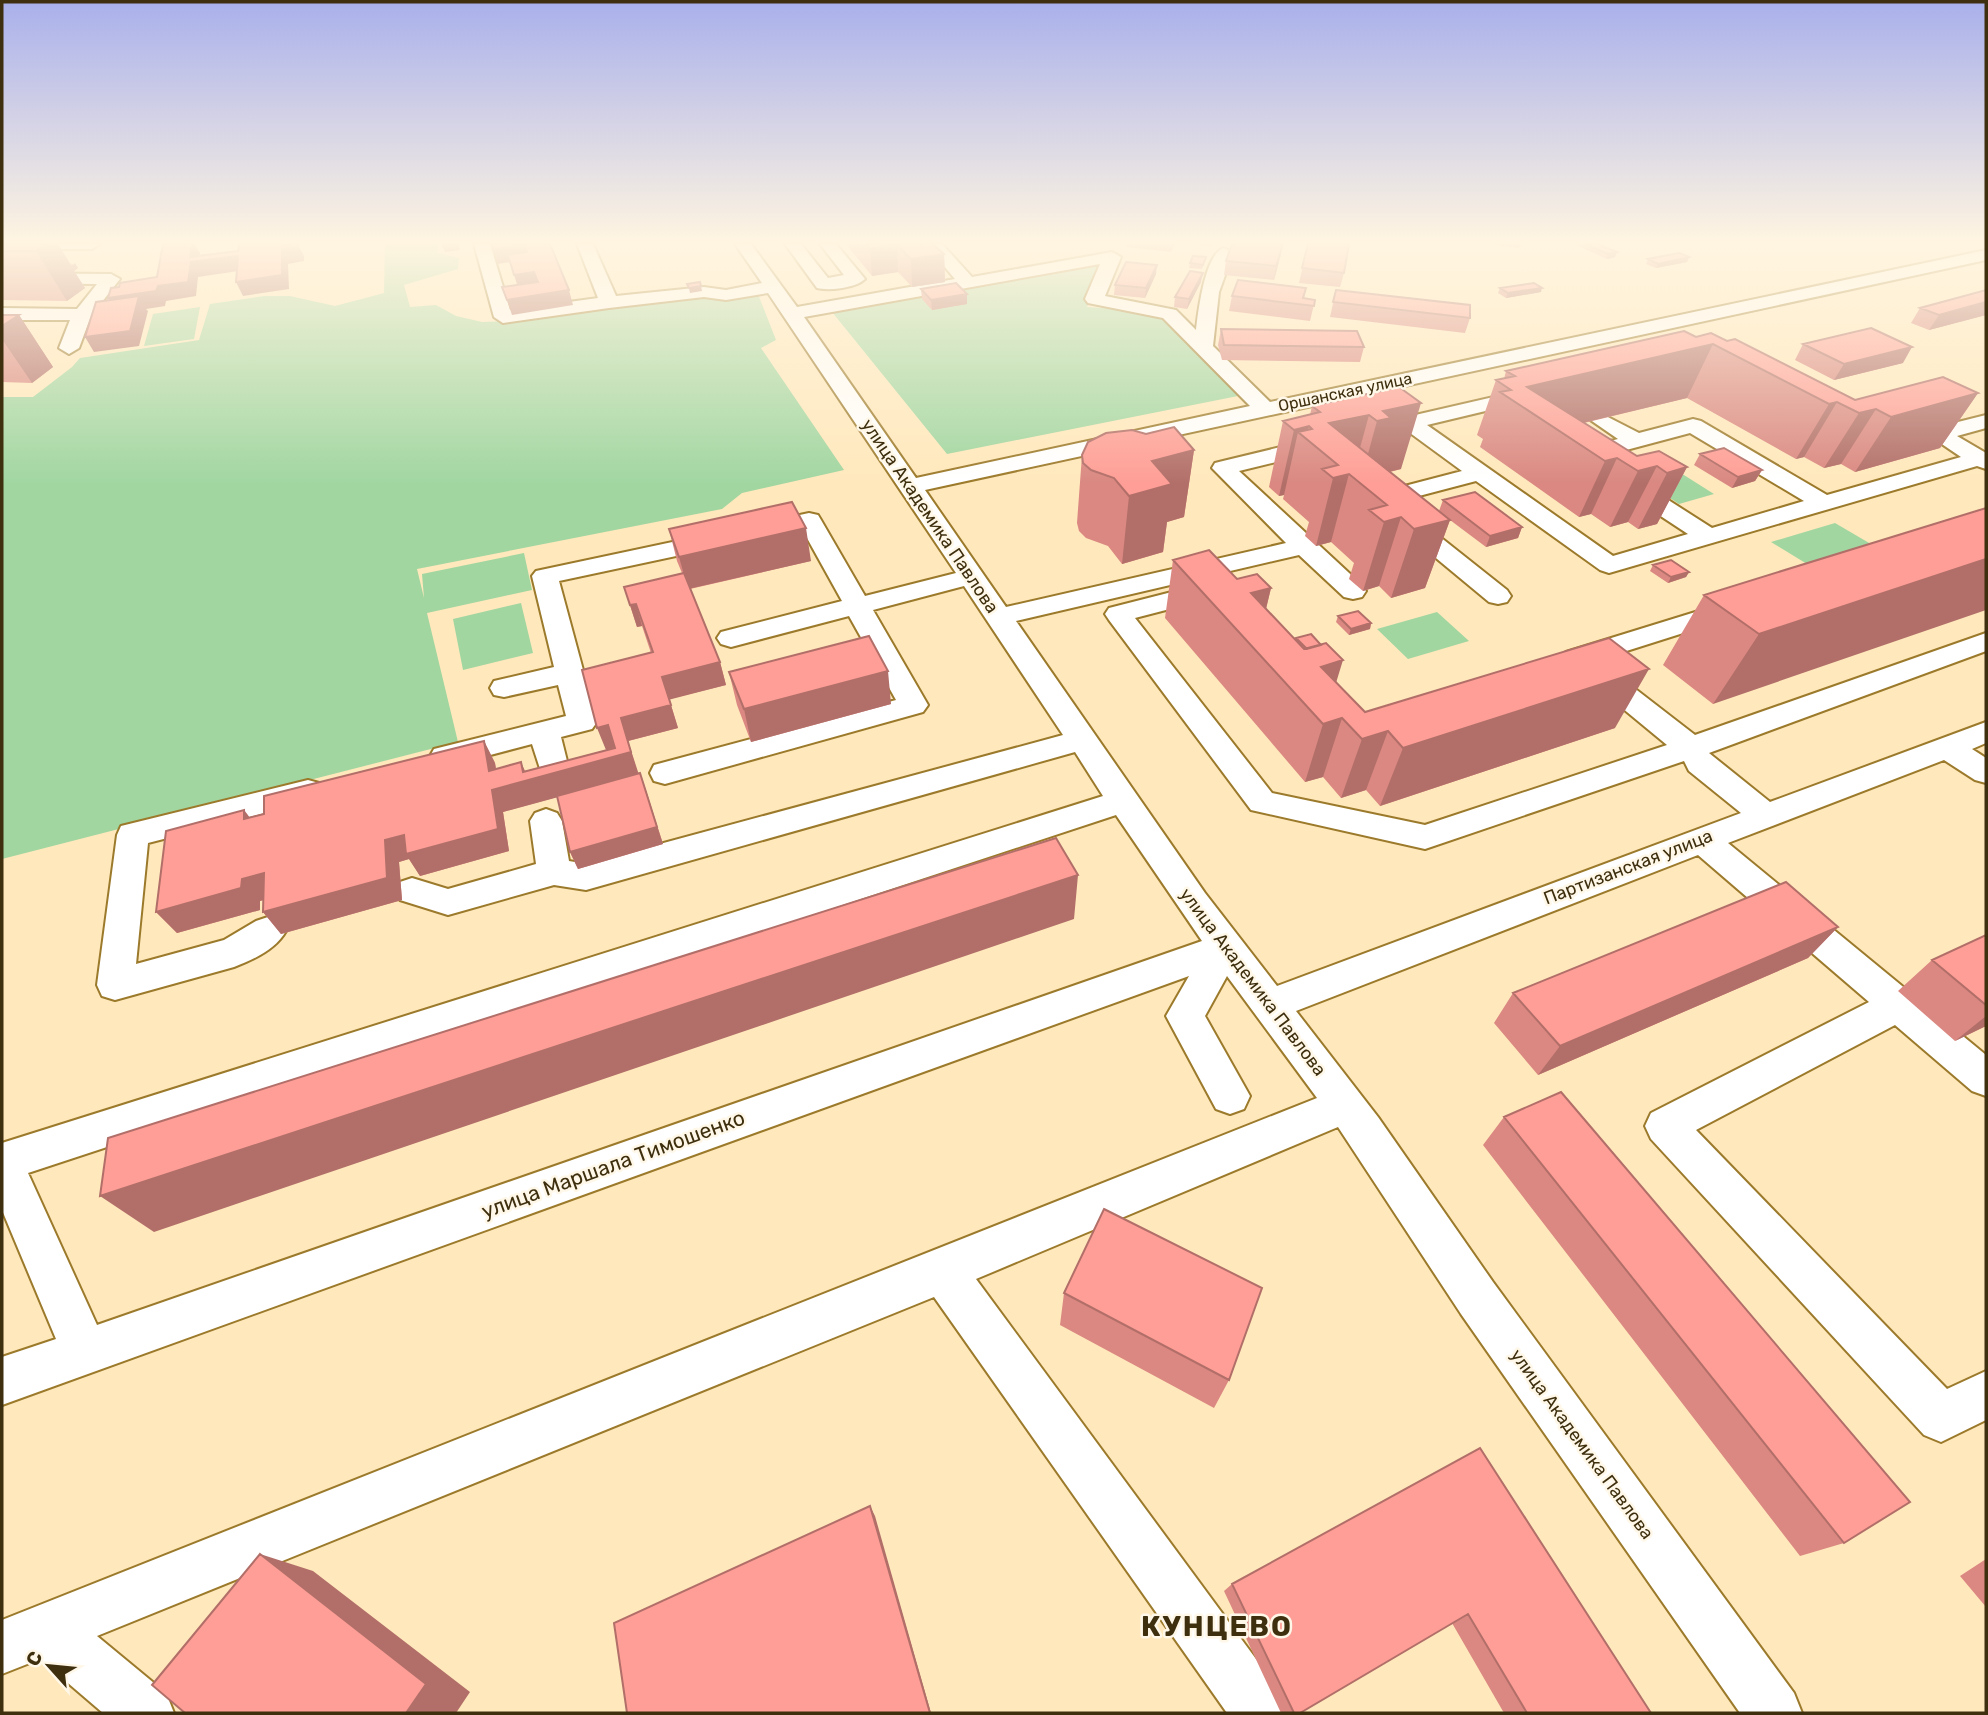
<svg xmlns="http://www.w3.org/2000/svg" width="1988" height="1715" font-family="Rubik,sans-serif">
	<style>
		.green { fill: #a1d6a1 }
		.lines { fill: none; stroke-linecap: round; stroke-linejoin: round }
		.minor-casing { stroke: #9c7a2b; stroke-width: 4 }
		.minor { fill: #fff; fill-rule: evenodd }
		.wall { fill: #da8881 }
		.shaded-wall { fill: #b26f69 }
		.building { fill: #fe9e96; stroke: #b26f69; stroke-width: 2 }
		.labels { text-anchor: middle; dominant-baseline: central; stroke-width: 5; stroke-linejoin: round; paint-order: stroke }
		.far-street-label { font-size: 16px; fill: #3e2f0f; stroke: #fff8e9 }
		.street-label { font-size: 18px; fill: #3e2f0f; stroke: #fff8e9 }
		.near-street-label { font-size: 21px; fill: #3e2f0f; stroke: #fff8e9 }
		.near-district-label { font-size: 28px; font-weight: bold; letter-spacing: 2px; fill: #3e2f0f; stroke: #fff8e9 }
	</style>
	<rect width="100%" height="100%" fill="#ffe8bc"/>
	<path class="green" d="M385,244H439L437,253L459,258L458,269L404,285L410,307L436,305L456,316L482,322L510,321L585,306L758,294L776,340L761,348L844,470L742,493L722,509L417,569L424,598L422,574L524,553L532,590L427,613L458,742L2,859V397H33L72,367L80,358L199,340L210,304L264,296H290L335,306L384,293Z
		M1111,258L1087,307L1160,312L1248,394L947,454L828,307Z
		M200,307L194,339L144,346L153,314Z
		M1649,453L1714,494L1679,504L1615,462Z
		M1835,523L1876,547L1812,567L1771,542Z
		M521,603L533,653L463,670L453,619Z
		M1437,612L1469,641L1408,659L1377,629Z"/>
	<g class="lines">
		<g class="minor-casing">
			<path id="minor" d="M2,244H100L92,249H2Z
				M474,244H490L510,310L598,298L577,244H593L616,296L704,287L726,290L762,283L735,244H751L797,307L955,279L925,244H942L972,277L1112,252L1121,257L1105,296L1176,310L1196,330C1198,312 1205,253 1224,248L1233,253L1219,292L1213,346L1270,402L1986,250V260L925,490L1006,607L1286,543L1212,468L1215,463L1223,461L1318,438L1326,440L1329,445L1326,450L1239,471L1362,585L1366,591L1362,597L1353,599L1344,597L1299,555L1016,621L1205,893L1277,986L1741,813L1689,771L1684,761L1425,849L1251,810L1109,620L1105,614L1109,608L1211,582L1220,584L1224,590L1220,596L1135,618L1272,793L1425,825L1667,745L1587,679L1583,673L1587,667L1597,664L1607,667L1695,735L1986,633V651L1709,753L1770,802L1986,722V743L1972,749L1986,758V783L1975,780L1944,760L1728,843L1986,1055V1096L1972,1091L1895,1025L1696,1130L1947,1389L1986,1371V1420L1941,1442L1924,1435L1651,1139L1645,1126L1651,1113L1869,1002L1698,855L1296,1011L1378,1117L1493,1282L1794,1693L1802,1713H1740L1461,1314L1338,1127L976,1279L1281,1693L1289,1713H1227L934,1297L97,1636L166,1693L174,1713H103L40,1659L2,1674V1620L1317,1098L1227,976L1205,1016L1250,1096L1244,1109L1230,1114L1216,1109L1166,1016L1189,976L2,1405V1357L56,1339L2,1210V1143L1103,796L1075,752L586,890L554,885L448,915L400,900L395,891L400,882L412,878L448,889L536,864L530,821L535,813L546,809L557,813L562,821L569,861L586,864L1063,735L964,586L873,610L928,705L923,712L665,784L654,781L650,773L654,765L896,700L849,616L731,647L721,644L717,638L721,632L842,601L802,529L559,581L597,722L592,729L561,737L570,773L566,781L555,784L544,781L532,744L445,767L434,763L430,756L434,749L566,716L558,685L504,697L494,695L490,688L494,681L554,667L532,576L536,571L809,513L818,515L821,520L865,596L956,573L768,293L726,300L704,297L609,308L503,323L494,317ZM1100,264L1085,299L1088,303L1163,318L1250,406L916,478L804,317ZM1116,815L1202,941L97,1325L28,1173Z
				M785,244H801L828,278L844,275L820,244H836L865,279C856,288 829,291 817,288Z
				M2,273L111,274L120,279L91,316L79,348L69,354L59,348L70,320H2V308L77,309L97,284L2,283Z
				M1533,388L1540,390L1543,394L1540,398L1427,425L1613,556L1688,534L1621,490L1617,485L1621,480H1637L1712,528L1804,501L1690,433L1600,457L1598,464H1582L1572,455L1575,450L1618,439L1589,419L1592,414L1600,413L1639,433L1693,419L1701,421L1827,495L1961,457L1927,434L1930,429L1986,415V428L1957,436L1986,453V469L1977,466L1609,573L1600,570L1476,481L1396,502L1507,590L1511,596L1507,602L1498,604L1489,602L1366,500L1370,495L1462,471L1406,430L1371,439L1363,437L1360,432L1363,427Z
				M1731,601L1740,603L1744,609L1740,615L1576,667L1566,664L1562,658L1566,652Z
				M308,780L319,783L324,791L319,799L148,843L136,964L224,940L256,921L268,917L280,921L286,931C276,949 253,960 234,967L115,1000L102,996L97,985L117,835L121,826Z"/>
		</g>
		<use href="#minor" class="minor"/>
	</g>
	<path class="wall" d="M2,244H58L70,263L78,268L74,271L85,288L67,301L2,300Z
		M846,244H933L944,254L945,282L912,287L898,272L872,276Z
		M1126,244H1175L1171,252L1126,247Z
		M1199,244H1212L1211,246L1199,245Z
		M1308,244L1344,273L1340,287L1299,283Z
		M1490,244H1522L1519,248Z
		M1579,244H1598L1617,252L1615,257L1607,259L1578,246Z
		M1206,257L1202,269L1189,268L1190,263Z
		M1689,257L1687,262L1656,268L1646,264L1648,259Z
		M1280,258L1274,280L1224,275L1226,261Z
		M1156,274L1145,298L1114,295L1115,285Z
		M1201,282L1187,309L1174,307L1175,297Z
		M1306,288L1304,298L1315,300L1310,321L1229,311L1232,296Z
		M1500,288L1541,292L1506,298L1498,293Z
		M921,289L967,304L932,310L922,299Z
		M1336,290L1470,318L1465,333L1330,317Z
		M1986,290V315L1929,330L1911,323L1920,308Z
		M2,315H19L53,367L32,383L2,382Z
		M1221,329L1364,347L1360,362L1222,360L1218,345Z
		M1696,337L1727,341L1855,400L1978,393L1940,448L1855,472L1841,464L1824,468L1804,457L1796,459L1687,398L1584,423L1637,456L1687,467L1657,524L1638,529L1628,522L1610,527L1591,514L1579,517L1480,447L1483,439L1477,435L1496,380L1504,379L1506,371Z
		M1803,344L1903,363L1834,380L1795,360Z
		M1399,387L1401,469L1390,472L1439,511L1443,500L1522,527L1518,538L1486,547L1450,520L1425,588L1391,598L1379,586L1363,591L1349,579L1354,563L1331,542L1316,546L1305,536L1309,522L1283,499L1284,495L1279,496L1269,487L1283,421L1310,415L1312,406Z
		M1194,450L1184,517L1167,522L1163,552L1122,564L1108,546L1086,538L1079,531L1077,523L1082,455Z
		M1700,454L1762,470L1755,481L1732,488L1694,465Z
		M1986,508L1713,704L1663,665L1704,595Z
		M669,529L811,561L690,589L720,662L726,685L669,699L678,728L628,741L638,774L640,773L646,790L663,844L578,869L570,852L557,797L503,812L509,851L420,876L409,859L399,862L402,900L281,934L263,912V900L260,901V910L177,933L156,912L244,810L250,818L264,814L484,741L495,763L496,769L525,771L606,750L651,653L642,626L637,627L624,587L682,573L677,561Z
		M1173,560L1237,579L1271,588L1266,609L1296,640V638L1311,634L1336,682L1365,712L1615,728L1380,806L1366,790L1341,798L1323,777L1305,782L1165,618Z
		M1653,565L1689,572L1686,577L1668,583L1650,571Z
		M1338,616L1371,623L1370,629L1349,635L1336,622Z
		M729,672L891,704L751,742L737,705Z
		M1838,927L1808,958L1538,1075L1494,1023L1513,993Z
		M1986,935V1026L1955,1041L1898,991L1932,960Z
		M1504,1117L1844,1543L1800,1556L1483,1145Z
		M1064,1293L1229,1380L1214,1408L1060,1325Z
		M1480,1448L1651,1713H1504L1452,1623L1300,1713H1281L1224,1591L1232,1584Z
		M1986,1559V1607L1960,1576Z"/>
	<path class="shaded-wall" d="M48,244H58L71,266L75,263L78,268L74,271L85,288L67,301L36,251Z
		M192,244H195L200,253L199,261L238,256L245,270L198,277L196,296L166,301L165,306L146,309L148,311L139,346L94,352L85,337L117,313L108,298L158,286L190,257Z
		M282,244H298L304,256V261L288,264L289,289L243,296L236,282Z
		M458,244L460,250L445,252L443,247Z
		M533,244L529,259L498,264L493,250Z
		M1283,244L1280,258L1274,280L1276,266Z
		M897,245L898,272L872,276L870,249Z
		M1617,252L1615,257L1607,259L1608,254Z
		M944,254L945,282L912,287L911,259Z
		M1689,257L1687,262L1656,268L1658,264Z
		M1157,265L1156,274L1145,298L1146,288Z
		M534,272L539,286L519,290L514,275Z
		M1203,273L1201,282L1187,309L1189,299Z
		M701,286L702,291L690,293L689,288Z
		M1542,288L1541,292L1506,298L1508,293Z
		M569,290L573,305L512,315L507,300Z
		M967,294V304L932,310L931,300Z
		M1986,302V315L1929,330L1939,315Z
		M19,315L53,367L32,383L2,339V326Z
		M1713,344L1687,398L1557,429L1527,387Z
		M1912,347L1903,363L1834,380L1844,364Z
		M1978,393L1940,448L1855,472L1891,417Z
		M1837,402L1804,457L1796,459L1829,404Z
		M1421,403L1401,469L1375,475L1360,483L1377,421L1383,411Z
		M1876,409L1841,464L1824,468L1859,413Z
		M1369,415L1352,477L1349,474L1331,542L1316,546L1333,478L1338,465L1329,423Z
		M1309,426L1306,438L1298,432L1284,495L1279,496L1294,430Z
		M1194,450L1184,517L1167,522L1163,552L1122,564L1129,496L1152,461Z
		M1617,458L1591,514L1579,517L1605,461Z
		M1657,466L1628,522L1610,527L1638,471Z
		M1687,467L1657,524L1638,529L1667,473Z
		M1762,470L1755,481L1732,488L1738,477Z
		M1401,517L1379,586L1363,591L1384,522Z
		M1450,520L1425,588L1391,598L1414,529Z
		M1522,527L1518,538L1486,547L1490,536Z
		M806,528L811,561L688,589L679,557Z
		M1986,559V610L1713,704L1759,634Z
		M1689,572L1686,577L1668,583L1671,577Z
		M1271,588L1257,646L1251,593Z
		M636,604L642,626L637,627L630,605Z
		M1371,623L1370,629L1349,635L1351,629Z
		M1343,660L1325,719L1321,667Z
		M720,662L726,685L668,700L662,677Z
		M1649,669L1615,728L1380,806L1403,748Z
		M888,671L891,704L751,742L744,709Z
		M671,705L678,728L628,741L639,775L503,812L509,851L420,876L409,859L399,862L402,900L281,934L263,912L385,840L489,771L484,741L495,763L499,788L523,772L521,762L529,780L631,752L621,718Z
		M1342,718L1323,777L1305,782L1323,724Z
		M608,725L616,747L606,750L597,728Z
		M1388,731L1366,790L1341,798L1362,739Z
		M640,773L663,844L578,869L570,852Z
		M244,810L261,833L244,819Z
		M264,873L282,895L260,901V910L177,933L156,912L242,879Z
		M1078,875L1074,919L154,1232L100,1196Z
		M1838,927L1808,958L1538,1075L1560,1046Z
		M1986,1016V1026L1955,1041Z
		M870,1506L875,1516L931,1713H930Z
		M260,1554L313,1571L470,1692L456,1713H406Z"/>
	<path class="building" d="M2,244H48L36,251H2Z
		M163,244H192L190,257L238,251L239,244H282V245L298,244V247L282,249V275L236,282L238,256L191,262L188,282L158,286L156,291L108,298L111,288L119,287L120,283L157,277Z
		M443,244H458V245L443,247Z
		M492,244H550L569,290L507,300L502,287L538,282L534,272L514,275L508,255L527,252L524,245L493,250Z
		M866,244H933L944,254L911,259L897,245L870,249Z
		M1232,244H1283L1276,266L1226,261Z
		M1308,244H1349L1344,273L1302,268Z
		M1585,244H1598L1617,252L1608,254Z
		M1679,253L1689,257L1658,264L1648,259Z
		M1193,256L1206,257L1203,265L1190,263Z
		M1126,262L1157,265L1146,288L1115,285Z
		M1190,271L1203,273L1189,299L1175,297Z
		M1238,280L1306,288L1303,298L1315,300L1314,306L1232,296Z
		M700,282L701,286L689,288L687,284Z
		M956,283L967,294L931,300L921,289Z
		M1534,283L1542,288L1508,293L1500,288Z
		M1336,290L1470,305V318L1333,302Z
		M1986,290V302L1939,315L1920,308Z
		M139,296L130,331L85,337L96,302Z
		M2,315H19L2,326Z
		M1871,328L1912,347L1844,364L1803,344Z
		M1221,329L1357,331L1364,347L1224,345Z
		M1684,331L1696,337L1711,333L1727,341L1735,339L1855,400L1943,377L1978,393L1891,417L1876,409L1859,413L1837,402L1829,404L1713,344L1527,387L1637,456L1659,451L1687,467L1667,473L1657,466L1638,471L1617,458L1605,461L1500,392L1511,390L1496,380L1515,376L1506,371Z
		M1399,387L1421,403L1383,411L1391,418L1377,421L1369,415L1329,423L1450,520L1414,529L1401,517L1384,522L1369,510L1387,505L1349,474L1333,478L1322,469L1338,465L1298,432L1312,429L1309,426L1294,430L1283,421L1320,412L1312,406Z
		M1174,427L1194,450L1152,461L1172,484L1129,496L1114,478L1091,470L1083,463L1082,455L1088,442L1106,433L1132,430L1146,434Z
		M1724,448L1762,470L1738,477L1700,454Z
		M1475,492L1522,527L1490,536L1443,500Z
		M792,502L806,528L679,557L669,529Z
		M1986,508V559L1759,634L1704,595Z
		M1209,550L1237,579L1257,574L1271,588L1251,593L1304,649L1326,643L1343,660L1321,667L1365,712L1609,638L1649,669L1403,748L1388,731L1362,739L1342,718L1323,724L1173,560Z
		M1671,560L1689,572L1671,577L1653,565Z
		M684,573L720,662L662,677L671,705L621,718L631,752L492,790L498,829L406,854L404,835L385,840L387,878L263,912L264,873L242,879L241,888L156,912L166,831L244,810V819L264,814V796L484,741L489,771L521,762L523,772L615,748L608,725L597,728L582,670L653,652L636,604L630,605L624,587Z
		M1358,611L1371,623L1351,629L1338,616Z
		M1311,634L1321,645L1307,649L1296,638Z
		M869,636L888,671L744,709L729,672Z
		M640,773L657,827L570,852L557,796Z
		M1056,838L1078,875L100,1196L108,1138Z
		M1786,882L1838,927L1560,1046L1513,993Z
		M1986,935V1005L1932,960Z
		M1561,1092L1910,1502L1844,1543L1504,1117Z
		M1104,1209L1262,1288L1229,1380L1064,1293Z
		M1480,1448L1651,1713H1527L1468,1614L1300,1713H1294L1232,1584Z
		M870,1506L930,1713H627L614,1623Z
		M260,1554L426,1684L406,1713H185L152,1685Z"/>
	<linearGradient id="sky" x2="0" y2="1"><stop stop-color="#a9b0eb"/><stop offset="0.5" stop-color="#fff5e1"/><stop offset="1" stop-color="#fff5e1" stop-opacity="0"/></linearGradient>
	<rect width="1988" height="484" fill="url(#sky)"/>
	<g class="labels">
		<g class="far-street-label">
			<text transform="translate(1345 392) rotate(-12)">Оршанская улица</text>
		</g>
		<g class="street-label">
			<text transform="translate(930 516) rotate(56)">улица Академика Павлова</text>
			<text transform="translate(1628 867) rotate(-21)">Партизанская улица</text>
			<text transform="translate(1253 982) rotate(53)">улица Академика Павлова</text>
			<text transform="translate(1582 1444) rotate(54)">улица Академика Павлова</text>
		</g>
		<g class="near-street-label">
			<text transform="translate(613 1164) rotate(-20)">улица Маршала Тимошенко</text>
		</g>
		<g class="near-district-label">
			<text x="1217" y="1626">КУНЦЕВО</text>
		</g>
	</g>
	<rect width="1988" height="1715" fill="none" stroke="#3e2f0f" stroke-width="7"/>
	<g transform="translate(49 1666) rotate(297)" stroke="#fff8e9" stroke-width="5" paint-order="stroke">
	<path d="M0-5L12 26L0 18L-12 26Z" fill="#3e2f0f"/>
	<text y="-10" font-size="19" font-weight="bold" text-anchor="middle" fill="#3e2f0f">С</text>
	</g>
</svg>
